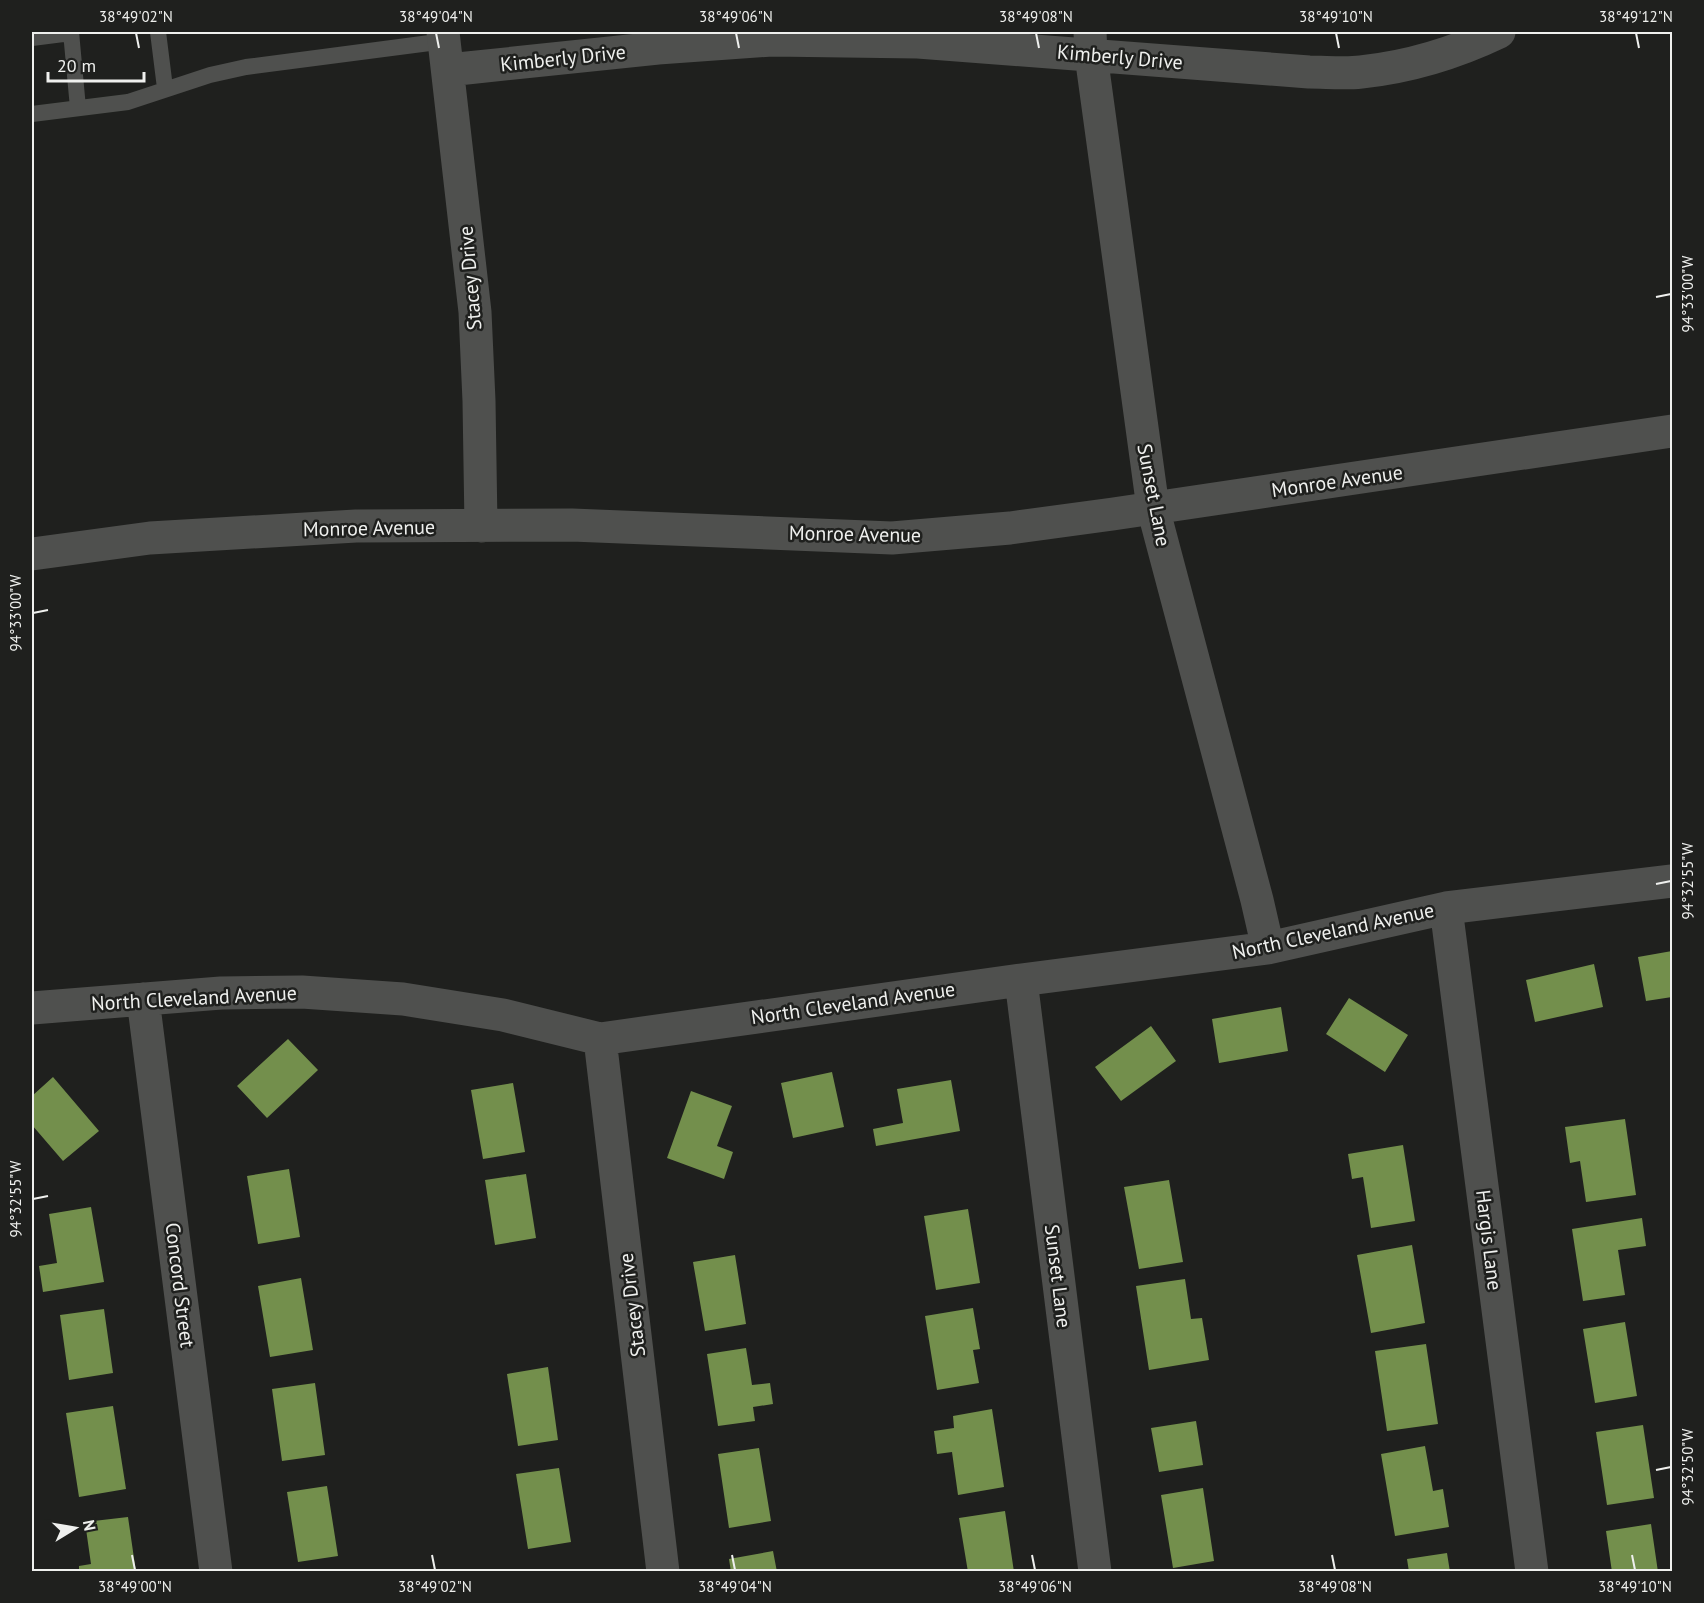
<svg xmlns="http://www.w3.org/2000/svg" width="1704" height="1603" font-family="'PT Sans',sans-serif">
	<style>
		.building { fill: #738f4c }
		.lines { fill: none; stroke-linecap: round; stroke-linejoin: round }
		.service { stroke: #4f504e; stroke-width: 16 }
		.minor { stroke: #4f504e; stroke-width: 33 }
		.ticks { fill: none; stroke: #eff0ee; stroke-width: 2 }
		.labels { text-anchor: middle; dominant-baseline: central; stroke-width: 5; stroke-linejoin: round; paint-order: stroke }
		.street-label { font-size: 20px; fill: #eff0ee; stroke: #1f201e }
		.neatline { fill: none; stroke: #eff0ee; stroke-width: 2 }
		.ticks-label { font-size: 15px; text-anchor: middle; fill: #eff0ee }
	</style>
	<rect width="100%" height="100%" fill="#1f201e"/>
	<path class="building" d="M1672,951V997L1646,1001L1638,957Z
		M1594,964L1603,1007L1535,1022L1526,980Z
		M1349,998L1408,1035L1385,1072L1326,1034Z
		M1281,1007L1288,1051L1219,1063L1212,1019Z
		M1151,1026L1176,1061L1121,1101L1095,1067Z
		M288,1039L318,1070L267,1118L237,1086Z
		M832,1072L844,1127L793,1138L781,1083Z
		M53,1077L99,1131L63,1161L32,1125V1096Z
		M951,1080L960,1131L876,1146L873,1129L903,1123L897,1089Z
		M513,1083L525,1152L483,1159L471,1090Z
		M691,1091L732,1106L717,1146L733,1152L724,1179L667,1158Z
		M1625,1119L1636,1195L1586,1202L1580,1161L1570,1163L1565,1127Z
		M1403,1145L1415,1221L1371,1228L1363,1177L1352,1179L1348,1154Z
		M289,1169L300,1237L258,1244L247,1176Z
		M526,1174L536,1238L495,1245L485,1180Z
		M1169,1180L1183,1262L1139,1269L1124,1187Z
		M91,1207L104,1282L43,1292L39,1266L57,1263L49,1214Z
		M968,1209L980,1283L936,1290L924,1216Z
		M1642,1218L1646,1246L1618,1250L1625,1295L1583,1301L1572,1229Z
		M1412,1245L1425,1323L1371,1333L1357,1255Z
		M735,1255L746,1324L705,1331L693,1262Z
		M301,1278L313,1350L270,1357L258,1286Z
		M1185,1279L1191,1319L1202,1318L1209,1360L1149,1370L1136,1286Z
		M973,1308L980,1349L973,1350L979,1383L937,1390L925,1316Z
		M104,1309L113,1373L69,1380L60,1315Z
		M1625,1322L1637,1396L1595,1403L1583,1329Z
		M1426,1344L1438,1424L1387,1431L1375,1351Z
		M746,1348L752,1385L770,1383L773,1404L753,1407L755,1421L718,1426L707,1354Z
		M548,1367L558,1440L518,1446L507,1374Z
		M315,1383L325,1455L282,1461L272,1389Z
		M113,1406L126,1489L79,1497L66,1413Z
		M992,1409L1004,1487L958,1495L952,1452L937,1454L934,1431L954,1428L953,1416Z
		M1196,1421L1203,1465L1159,1472L1151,1428Z
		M1643,1425L1654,1498L1607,1505L1596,1432Z
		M1425,1446L1433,1491L1443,1489L1449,1527L1395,1536L1381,1454Z
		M759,1448L771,1521L729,1528L718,1454Z
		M559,1468L571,1542L528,1549L516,1474Z
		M327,1486L338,1556L298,1562L287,1492Z
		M1203,1488L1214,1561L1173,1568L1161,1495Z
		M1005,1511L1014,1572H968L959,1518Z
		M128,1517L136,1572H79V1566L91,1564L85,1522Z
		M1651,1524L1658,1572H1612L1606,1531Z
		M773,1551L777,1572H731L729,1559Z
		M1447,1553L1450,1572H1409L1407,1559Z"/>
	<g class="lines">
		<path class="service" d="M71,32L78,108
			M158,32L165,88
			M32,38L71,33
			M32,114L128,102L210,75L246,67L445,41"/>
		<path class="minor" d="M443,32L475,312L479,401L481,526
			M1090,32L1091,55L1153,508L1257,900L1268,948
			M448,70L658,48L772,40L918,42L1309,72C1326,72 1344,74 1361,72C1409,67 1455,53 1499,32
			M32,554L150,538L356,526L572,525L892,538L1010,528L1113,514L1672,431
			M1446,908L1532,1572
			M1021,980L1095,1572
			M143,999L216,1572
			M32,1008L221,993L302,992L403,999L503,1015L600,1039L1021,980L1268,948L1446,908L1672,881
			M600,1039L663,1572"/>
	</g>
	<path class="ticks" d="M136,33L139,48M436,33L439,48M736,33L739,48M1036,33L1039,48M1336,33L1339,48M1636,33L1639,48M1656,297L1671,294M33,613L48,610M1656,884L1671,881M33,1199L48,1196M1656,1470L1671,1467M132,1555L135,1570M432,1555L435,1570M732,1555L735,1570M1032,1555L1035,1570M1332,1555L1335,1570M1632,1555L1635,1570"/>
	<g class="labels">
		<g class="street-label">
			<text transform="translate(1120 57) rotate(5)">Kimberly Drive</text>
			<text transform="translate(563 58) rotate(-6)">Kimberly Drive</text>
			<text transform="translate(470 278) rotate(-95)">Stacey Drive</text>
			<text transform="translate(1337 481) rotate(-8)">Monroe Avenue</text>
			<text transform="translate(1154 495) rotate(79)">Sunset Lane</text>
			<text transform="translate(369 528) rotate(-1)">Monroe Avenue</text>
			<text transform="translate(855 534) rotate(1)">Monroe Avenue</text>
			<text transform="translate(1333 931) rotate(-12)">North Cleveland Avenue</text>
			<text transform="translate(194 998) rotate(-3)">North Cleveland Avenue</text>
			<text transform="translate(853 1003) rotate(-8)">North Cleveland Avenue</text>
			<text transform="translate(1489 1240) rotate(83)">Hargis Lane</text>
			<text transform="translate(1058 1276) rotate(83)">Sunset Lane</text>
			<text transform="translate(180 1285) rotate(83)">Concord Street</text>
			<text transform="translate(632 1305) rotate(-97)">Stacey Drive</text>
		</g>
	</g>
	<rect width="1704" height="1603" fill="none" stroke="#1f201e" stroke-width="66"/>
	<g transform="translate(75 1528) rotate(79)" stroke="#1f201e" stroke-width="4.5" paint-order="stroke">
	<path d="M0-4.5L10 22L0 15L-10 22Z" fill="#eff0ee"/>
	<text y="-9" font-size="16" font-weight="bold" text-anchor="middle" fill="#eff0ee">N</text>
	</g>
	<path d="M48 72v9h96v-9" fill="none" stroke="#eff0ee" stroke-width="3"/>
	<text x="57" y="72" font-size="18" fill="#eff0ee" stroke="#1f201e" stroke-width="4.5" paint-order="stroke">20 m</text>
	<rect x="33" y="33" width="1638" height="1537" class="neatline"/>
	<g class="ticks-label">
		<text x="136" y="22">38°49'02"N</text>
		<text x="436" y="22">38°49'04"N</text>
		<text x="736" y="22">38°49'06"N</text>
		<text x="1036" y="22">38°49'08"N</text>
		<text x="1336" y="22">38°49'10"N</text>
		<text x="1636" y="22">38°49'12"N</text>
		<text transform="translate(1688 294) rotate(-90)" y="5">94°33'00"W</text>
		<text transform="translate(16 613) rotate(-90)" y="5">94°33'00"W</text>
		<text transform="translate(1688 881) rotate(-90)" y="5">94°32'55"W</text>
		<text transform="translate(16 1199) rotate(-90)" y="5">94°32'55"W</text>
		<text transform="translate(1688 1467) rotate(-90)" y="5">94°32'50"W</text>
		<text x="135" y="1592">38°49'00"N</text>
		<text x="435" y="1592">38°49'02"N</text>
		<text x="735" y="1592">38°49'04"N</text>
		<text x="1035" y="1592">38°49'06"N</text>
		<text x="1335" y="1592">38°49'08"N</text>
		<text x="1635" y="1592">38°49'10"N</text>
	</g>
</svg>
